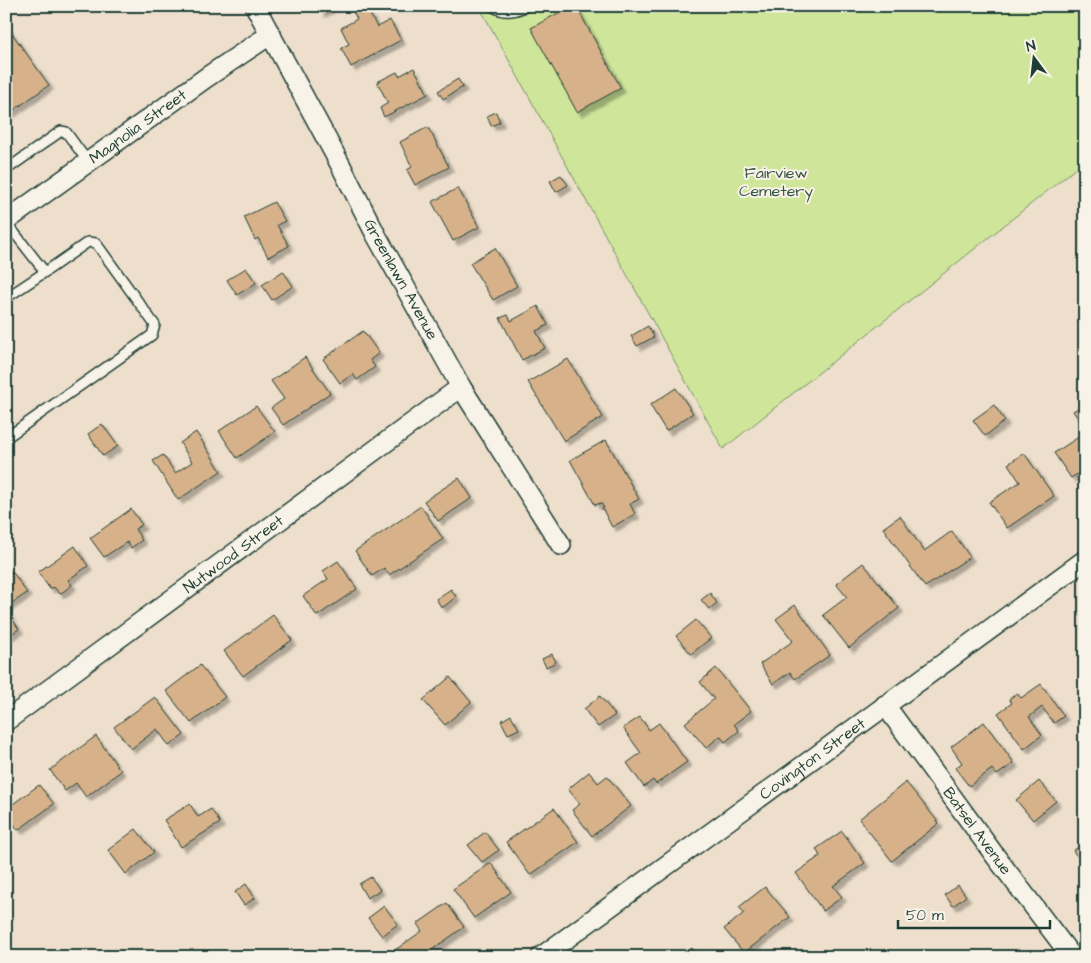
<svg xmlns="http://www.w3.org/2000/svg" width="1091" height="963" font-family="'Architects Daughter',sans-serif">
	<style>
		.green { fill: #cee59a; stroke: #769167 }
		.building { fill: #d7b189; stroke: #1f3d34; filter: url(#shadow) }
		.lines { fill: none; stroke-linecap: round; stroke-linejoin: round }
		.lane-casing { stroke: #1f3d34; stroke-width: 12 }
		.street-casing { stroke: #1f3d34; stroke-width: 22 }
		.lane { stroke: #f7f3e8; stroke-width: 9 }
		.street { stroke: #f7f3e8; stroke-width: 19 }
		.labels { text-anchor: middle; dominant-baseline: central; stroke-width: 4; stroke-linejoin: round; paint-order: stroke }
		.street-label { font-size: 16px; fill: #1f3d34; stroke: #f7f3e8 }
		.park-label { font-size: 16px; fill: #395643; stroke: #f7f3e8 }
	</style>
	<defs>
		<filter id="shadow"><feDropShadow dx="4.5" dy="4.5" stdDeviation="1" flood-color="#0004"/></filter>
	</defs>
	<rect width="100%" height="100%" fill="#eddfcc"/>
	<filter id="ink" filterUnits="userSpaceOnUse"><feTurbulence type="fractalNoise" baseFrequency=".02" numOctaves="2"/><feDisplacementMap in="SourceGraphic" scale="10" xChannelSelector="R" yChannelSelector="G"/><feConvolveMatrix kernelMatrix="1 2 1 2 8 2 1 2 1" color-interpolation-filters="sRGB"/></filter>
	<g filter="url(#ink)">
		<path class="green" d="M479,6H1085V161L723,449Z"/>
		<path class="building" d="M318,6H333L321,13Z
			M350,6H367L366,7L377,27L390,20L401,40L351,67L341,48L349,44L341,28L357,19Z
			M571,6H576L621,88L577,112L531,28Z
			M6,25L49,85L7,115L6,114Z
			M414,68L428,94L384,117L380,108L388,103L377,82L397,72L399,76Z
			M458,79L463,87L443,99L438,91Z
			M496,112L500,122L491,126L487,116Z
			M428,127L449,167L415,185L407,170L412,167L400,142Z
			M561,175L568,185L556,192L550,181Z
			M458,188L479,227L453,241L432,202Z
			M274,202L285,221L277,225L289,246L268,257L258,238L255,240L244,217Z
			M495,248L517,286L493,300L470,263Z
			M246,268L256,283L237,295L227,280Z
			M283,271L293,286L272,300L262,285Z
			M538,306L548,325L536,331L545,348L522,360L500,318L508,315L511,321Z
			M648,326L654,337L637,346L631,336Z
			M363,331L379,353L370,360L375,367L357,380L353,374L340,383L323,359Z
			M305,357L330,393L283,425L271,408L284,399L271,381Z
			M568,359L603,417L564,441L528,382Z
			M676,388L693,413L666,431L650,405Z
			M1085,404V429L1073,411Z
			M994,405L1005,421L985,436L973,420Z
			M256,406L275,432L237,458L219,431Z
			M102,424L118,446L103,456L88,434Z
			M196,432L221,471L178,500L153,461L163,455L175,473L192,462L180,443Z
			M1085,433V469L1071,478L1054,453Z
			M606,440L639,499L630,504L635,514L612,527L602,508H604L601,503L595,505L570,460Z
			M1024,453L1054,496L1007,528L989,502L1020,482L1008,464Z
			M459,478L472,498L438,521L424,501Z
			M421,506L443,539L389,575L384,568L372,576L355,551Z
			M131,509L142,525L135,529L142,540L131,548L127,542L104,557L90,538Z
			M900,516L924,551L952,531L970,557L925,587L883,528Z
			M75,546L88,566L68,580L72,585L60,594L54,587L50,589L38,572Z
			M338,561L357,589L317,616L303,596L328,579L323,571Z
			M863,563L899,608L849,648L823,615L847,597L836,584Z
			M12,571L27,593L6,607V575Z
			M451,589L456,597L442,608L436,599Z
			M710,593L717,603L709,609L701,600Z
			M795,605L830,655L795,679L790,672L773,684L760,664L793,641L776,619Z
			M6,610L19,629L6,637Z
			M273,615L292,640L243,676L224,651Z
			M696,620L711,638L691,654L676,636Z
			M552,654L556,662L546,667L542,659Z
			M200,665L225,697L191,723L166,691Z
			M716,668L751,711L734,724L739,731L725,742L720,736L706,748L685,723L714,699L700,682Z
			M450,677L471,702L445,725L423,700Z
			M1041,684L1064,716L1054,723L1042,707L1029,717L1042,735L1024,749L998,713L1012,703L1009,699L1017,693L1021,698Z
			M600,696L615,715L598,727L584,709Z
			M155,697L184,735L169,746L157,729L131,749L114,727Z
			M511,715L519,729L508,734L501,721Z
			M640,717L649,730L659,723L687,762L656,784L653,780L644,787L627,763L641,753L623,728Z
			M984,722L1014,763L997,775L992,769L969,786L955,768L962,763L951,747Z
			M96,736L121,771L86,797L76,783L65,791L50,770Z
			M589,772L598,783L607,776L631,806L592,836L572,810L580,804L568,789Z
			M1039,781L1056,801L1033,820L1016,800Z
			M906,782L939,823L892,861L859,819Z
			M39,785L54,804L18,830L6,814V809Z
			M190,804L198,817L211,809L220,823L181,847L164,820Z
			M554,808L578,842L530,875L506,842Z
			M136,829L154,852L126,874L108,850Z
			M842,831L865,863L833,886L842,897L823,911L796,873L820,856L816,849Z
			M485,832L499,850L482,862L468,845Z
			M1085,842V866L1073,851Z
			M491,863L511,892L474,918L453,889Z
			M371,877L380,890L367,898L359,884Z
			M246,884L255,898L244,905L235,892Z
			M958,885L966,896L953,906L945,895Z
			M765,887L790,917L744,953L724,929L744,913L739,907Z
			M447,903L464,927L422,957H389L388,955L422,931L417,924Z
			M384,906L398,924L382,936L368,918Z
			M692,948L699,957H680Z"/>
		<g class="lines">
			<g class="lane-casing">
				<path id="lane" d="M492,6C504,14 514,12 527,6
					M6,170L61,131L66,132L88,162
					M6,222L45,272L88,242L96,243L155,325L152,335L6,438
					M6,298L45,272"/>
			</g>
			<g class="street-casing">
				<g id="street">
					<path id="s1" d="M255,6L340,164L376,235L461,387L561,545"/>
					<path id="s2" d="M6,221L207,77L271,34"/>
					<path id="s3" d="M885,705L996,857L1072,957"/>
					<path id="s4" d="M6,721L461,387"/>
					<path id="s5" d="M541,957L1085,560"/>
				</g>
			</g>
			<use href="#lane" class="lane"/>
			<use href="#street" class="street"/>
		</g>
	</g>
	<g class="labels">
		<g class="street-label">
			<text stroke="none"><textPath href="#s2" startOffset="162">Magnolia Street</textPath></text>
			<text stroke="none"><textPath href="#s1" startOffset="310">Greenlawn Avenue</textPath></text>
			<text stroke="none"><textPath href="#s4" startOffset="282">Nutwood Street</textPath></text>
			<text stroke="none"><textPath href="#s5" startOffset="336">Covington Street</textPath></text>
			<text stroke="none"><textPath href="#s3" startOffset="156">Batsel Avenue</textPath></text>
		</g>
		<g class="park-label">
			<text x="776" y="173">Fairview<tspan x="776" dy="18">Cemetery</tspan></text>
		</g>
	</g>
	<rect width="1091" height="963" fill="none" stroke="#f7f3e8" stroke-width="25"/>
	<rect x="12" y="12" width="1066" height="938" fill="none" stroke="#1f3d34" stroke-width="2" filter="url(#ink)"/>
	<g transform="translate(1034 58) rotate(345)" stroke="#f7f3e8" stroke-width="4" paint-order="stroke">
	<path d="M0-4L9 19L0 12L-9 19Z" fill="#1f3d34"/>
	<text y="-8" font-size="14" font-weight="bold" text-anchor="middle" fill="#1f3d34">N</text>
	</g>
	<path d="M898 920v8h152v-8" fill="none" stroke="#1f3d34" stroke-width="2.5"/>
	<text x="906" y="920" font-size="15" fill="#1f3d34" stroke="#f7f3e8" stroke-width="4" paint-order="stroke">50 m</text>
</svg>
